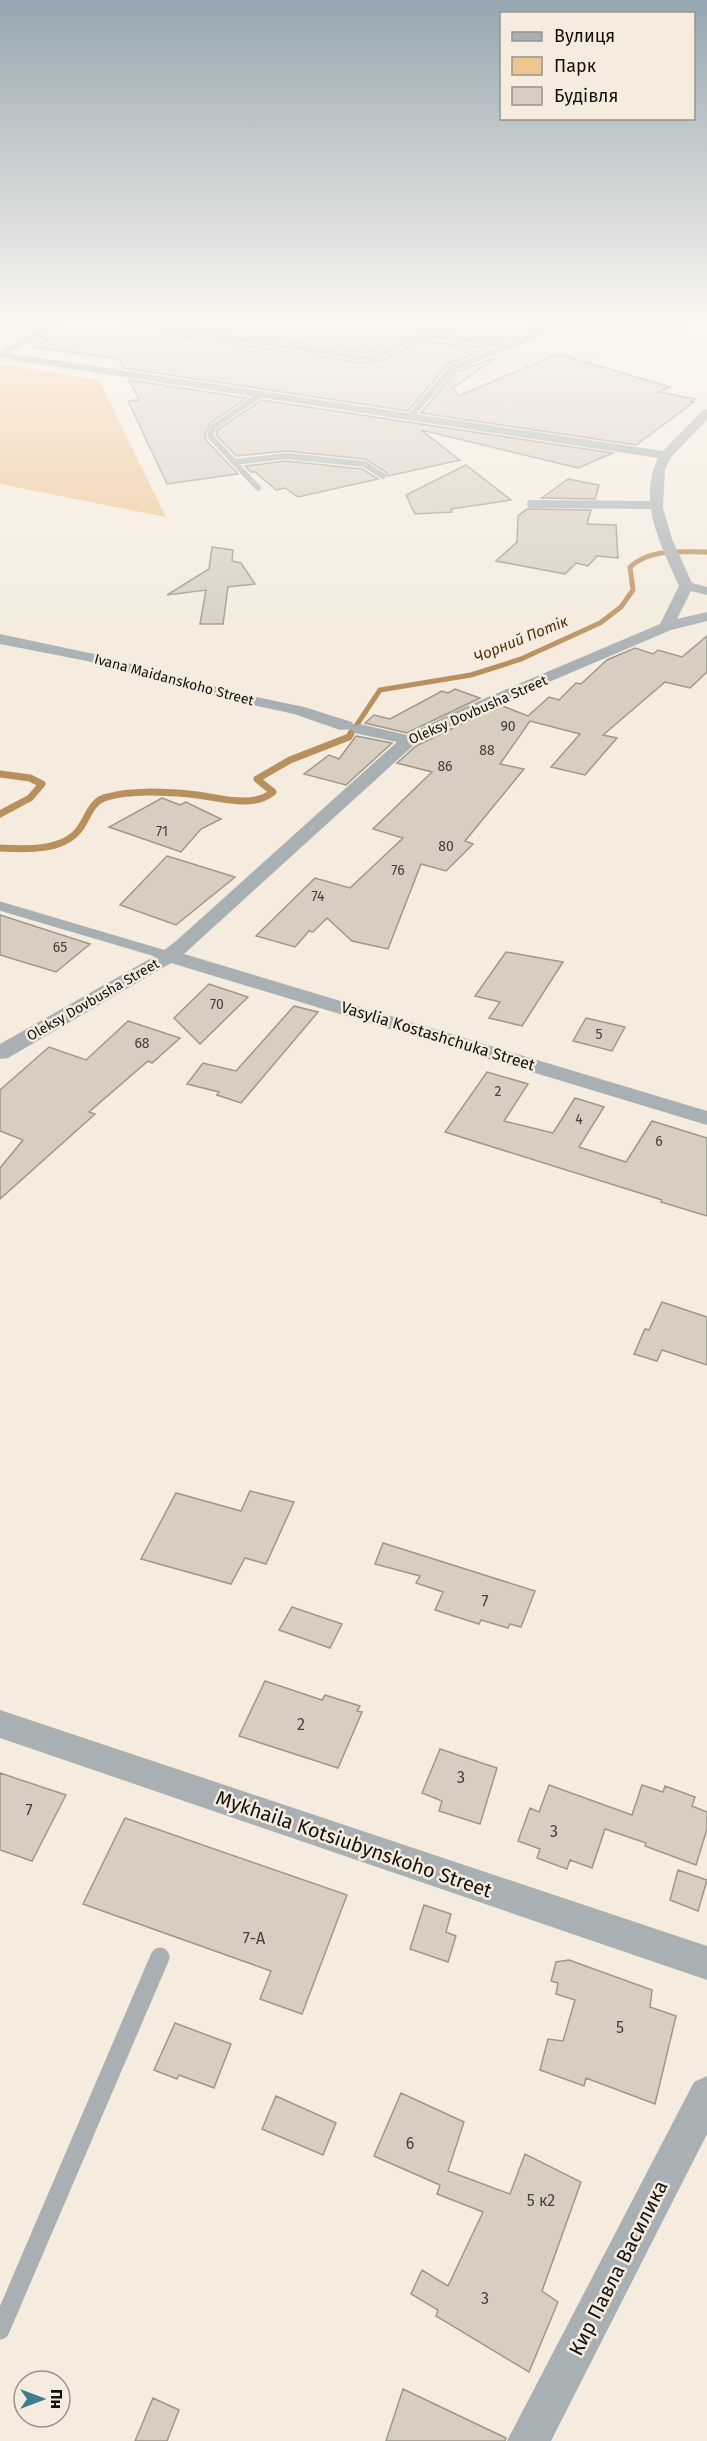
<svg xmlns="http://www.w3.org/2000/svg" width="707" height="2441" font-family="'Fira Sans',sans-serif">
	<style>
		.built { fill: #eedecc }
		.green { fill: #eec491 }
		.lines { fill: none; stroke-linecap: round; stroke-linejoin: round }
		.stream-far1 { stroke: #b8905d; stroke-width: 5 }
		.stream { stroke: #b8905d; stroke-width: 7 }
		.building { fill: #d7cdc1; stroke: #a0968a; stroke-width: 1.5 }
		.service-far3 { stroke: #a9b0b3; stroke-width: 6 }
		.service-far2 { stroke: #a9b0b3; stroke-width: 8 }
		.service-far1 { stroke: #a9b0b3; stroke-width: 9 }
		.service { stroke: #a9b0b3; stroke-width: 19 }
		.minor { fill: #a9b0b3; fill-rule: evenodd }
		.labels { text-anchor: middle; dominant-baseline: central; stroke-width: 5; stroke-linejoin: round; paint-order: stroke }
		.far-street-label { font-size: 14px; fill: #14100c; stroke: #f5ebde }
		.number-label { font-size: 14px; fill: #453f39 }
		.far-water-label { font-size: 15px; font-style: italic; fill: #4d3106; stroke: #f5ebde }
		.street-label { font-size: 16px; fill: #14100c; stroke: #f5ebde }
		.near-number-label { font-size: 16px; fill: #453f39 }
		.near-street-label { font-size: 20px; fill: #14100c; stroke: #f5ebde }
	</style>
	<rect width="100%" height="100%" fill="#f5ebde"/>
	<path class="built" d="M0,322H704L673,338L522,381L450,379L439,393L407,411L0,344Z"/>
	<path class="green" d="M0,365L99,380L166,517L0,484Z"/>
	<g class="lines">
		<path class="stream-far1" d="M350,735L380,690L471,675L521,659L600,623L621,607L633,590L630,567C651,548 680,552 707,552"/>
		<path class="stream" d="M0,774L30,778L42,784L30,798L0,814
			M0,848C24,849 60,852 78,831C88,819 90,801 107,797C132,790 163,792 189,794C215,796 251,810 273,792L257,779L290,760L349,737L351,733"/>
	</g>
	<path class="building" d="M62,322H118L122,327L364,363L382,360L421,341L489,348L448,364L408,411L123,368L119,359L34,347L49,339L40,338L60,327Z
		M160,322H544L509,341L452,332L420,331L404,336L378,350L365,353Z
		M558,354L670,387L659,392L695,399L691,402H694L636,445L421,413L455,372L495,358L453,388L458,396Z
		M129,380L247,398L210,423L205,435L206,440L238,474L167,484L128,401L139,400Z
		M262,400L613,453L578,468L421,430L460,460L388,476L386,472L365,459L286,451L236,456L216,435L217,430Z
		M286,461L362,469L378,479L298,497L285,488L276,490L255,472H251L245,466Z
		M466,465L511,500L451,509L452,512L415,514L406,495Z
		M568,479L599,485L595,499L542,498Z
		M527,509L591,510L587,524L616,525L618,558L597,556L588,566L576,563L565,574L496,561L517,542L518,516Z
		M212,547L233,550L232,561L241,563L255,584L228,587L223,624H200L206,590L167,595L209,569Z
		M707,636V672L690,688L665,682L603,735L617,738L585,775L551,767L580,734L530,721L500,764L524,769L465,841L473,844L446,871L421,864L388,949L352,941L327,918L313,932L309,931L295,947L256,936L315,878L350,888L403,838L373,829L432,772L397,763L416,746L500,705L528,716L549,697L559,700L576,683L581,684L607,660L635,648L653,654L658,650L682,657Z
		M455,689L480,698L407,733L365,723L374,715L390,719L442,691L448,693Z
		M356,736L392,743L346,785L304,774L329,755L339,759Z
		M162,798L180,805L186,802L221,819L201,829L181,852L109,827Z
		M167,856L235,877L176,925L120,905Z
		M0,915L90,944L56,972L0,955Z
		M506,952L563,962L522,1026L489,1018L500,1002L475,996Z
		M209,984L248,997L200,1044L174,1018Z
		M294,1006L318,1012L241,1103L217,1095L219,1092L187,1084L203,1063L236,1071Z
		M586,1018L625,1027L612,1051L573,1041Z
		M128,1021L180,1038L152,1063L148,1061L89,1112L95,1114L0,1199V1168L23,1140L0,1131V1090L49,1047L86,1060Z
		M487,1072L528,1084L504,1121L553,1133L575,1098L604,1107L579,1147L626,1162L652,1121L707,1138V1216L661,1202L662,1200L445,1132Z
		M662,1302L707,1317V1365L662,1350L657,1361L634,1354L645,1329L649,1330Z
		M250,1491L294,1502L266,1564L245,1558L231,1584L141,1559L176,1493L241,1511Z
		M383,1543L535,1591L521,1627L510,1624L508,1628L481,1620L479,1624L435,1610L443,1592L416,1583L420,1576L375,1564Z
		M292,1607L342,1624L330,1648L279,1630Z
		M265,1681L322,1700L325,1695L360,1706L357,1711L362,1712L338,1768L239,1736Z
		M440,1749L497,1768L480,1824L439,1811L442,1801L422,1793Z
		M0,1773L66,1795L32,1861L0,1850Z
		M549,1785L632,1815L642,1785L663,1792L665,1786L695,1797L692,1806L707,1812V1829L696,1865L645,1846L646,1843L605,1829L592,1868L570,1860L567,1869L537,1858L540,1849L518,1841L530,1808L539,1812Z
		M125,1818L347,1895L302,2014L260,1999L271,1971L83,1904Z
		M678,1870L707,1880L698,1911L670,1900Z
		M424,1905L451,1914L446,1932L456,1936L448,1962L410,1949Z
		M569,1960L652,1990L650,2007L676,2016L655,2104L586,2078L584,2086L540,2070L548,2039L563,2041L575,2000L556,1994L558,1983L551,1981L556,1962Z
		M175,2023L231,2044L214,2088L179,2075L177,2079L154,2070Z
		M401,2093L464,2122L448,2171L510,2194L525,2154L581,2182L542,2291L558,2302L529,2372L436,2316L438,2310L411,2294L422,2270L448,2286L483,2212L437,2194L440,2185L374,2156Z
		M276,2096L336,2123L323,2155L262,2129Z
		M403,2389L506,2438L505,2441H386Z
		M153,2398L179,2410L167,2441H135Z"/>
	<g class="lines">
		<path class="service-far3" d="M123,322L365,358C387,357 400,339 420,336C441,334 485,343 508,346
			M1,355L57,322
			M410,417L452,368L521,342L557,322
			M234,462L286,456L364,464L383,476
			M258,488L210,436L213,427L260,395
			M531,504L647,505"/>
		<path class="service-far2" d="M531,504L655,505"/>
		<path class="service-far1" d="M0,906L169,956"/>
		<path class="service" d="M0,2330L160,1957"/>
		<path class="minor" d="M0,352L663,451L703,410L707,409V420L671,457L665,469L663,508L672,539L692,583L707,587V595L691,591L677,619L707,612V621L671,630L472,715L415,744L184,954L707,1111V1125L171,963L8,1058L0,1059V1044L162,952L176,941L397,742L354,733L352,729L340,730L294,714L234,701L87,661L0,644V634L94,654L242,694L304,707L352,722L354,726L360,724L407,735L460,709L660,624L679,586C661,546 637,501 658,458L0,358Z
			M0,1710L707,1946V1980L0,1738Z
			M707,2076V2134L551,2441H507L694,2082Z"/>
	</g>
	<linearGradient id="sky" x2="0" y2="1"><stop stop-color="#95a6b0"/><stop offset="0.48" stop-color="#faf6f0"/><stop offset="1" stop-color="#faf6f0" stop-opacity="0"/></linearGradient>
	<rect width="707" height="664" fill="url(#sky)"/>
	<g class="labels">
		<g class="far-street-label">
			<text transform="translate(174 680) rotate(15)">Ivana Maidanskoho Street</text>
			<text transform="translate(478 710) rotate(-24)">Oleksy Dovbusha Street</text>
			<text transform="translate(93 1000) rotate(-30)">Oleksy Dovbusha Street</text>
		</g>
		<g class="number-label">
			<text x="508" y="726">90</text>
			<text x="487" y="750">88</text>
			<text x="445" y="766">86</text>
			<text x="162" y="831">71</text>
			<text x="446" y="846">80</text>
			<text x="398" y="870">76</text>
			<text x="318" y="896">74</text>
			<text x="60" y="947">65</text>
			<text x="217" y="1004">70</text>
			<text x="599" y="1034">5</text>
			<text x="142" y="1043">68</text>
			<text x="498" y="1091">2</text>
			<text x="579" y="1119">4</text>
			<text x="659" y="1141">6</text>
		</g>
		<g class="far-water-label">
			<text transform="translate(521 639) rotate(-22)">Чорний Потік</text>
		</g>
		<g class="street-label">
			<text transform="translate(438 1036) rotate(17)">Vasylia Kostashchuka Street</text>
		</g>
		<g class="near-number-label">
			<text x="485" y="1601">7</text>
			<text x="301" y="1724">2</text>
			<text x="461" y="1777">3</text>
			<text x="29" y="1810">7</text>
			<text x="554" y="1831">3</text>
			<text x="254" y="1938">7-А</text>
			<text x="620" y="2027">5</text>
			<text x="410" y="2143">6</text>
			<text x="541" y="2200">5 к2</text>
			<text x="485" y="2298">3</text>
		</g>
		<g class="near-street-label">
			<text transform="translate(354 1844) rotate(19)">Mykhaila Kotsiubynskoho Street</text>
			<text transform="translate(618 2268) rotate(-63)">Кир Павла Василика</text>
		</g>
	</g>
	<rect x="500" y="12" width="195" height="108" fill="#f5ebde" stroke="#9b938a" stroke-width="1.5"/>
	<rect x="512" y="32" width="30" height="9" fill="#a9b0b3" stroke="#9b938a" stroke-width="1.5"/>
	<text x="554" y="42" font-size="18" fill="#14100c">Вулиця</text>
	<rect x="512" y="57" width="30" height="18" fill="#eec491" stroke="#9b938a" stroke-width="1.5"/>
	<text x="554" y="72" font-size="18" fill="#14100c">Парк</text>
	<rect x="512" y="87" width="30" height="18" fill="#d7cdc1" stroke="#9b938a" stroke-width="1.5"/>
	<text x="554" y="102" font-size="18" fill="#14100c">Будівля</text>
	<g transform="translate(42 2399) rotate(90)"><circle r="28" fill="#f5ebde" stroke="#9b938a" stroke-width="1.5"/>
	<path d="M0-4.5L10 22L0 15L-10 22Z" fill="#3e7c92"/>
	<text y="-9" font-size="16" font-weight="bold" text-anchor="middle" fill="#14100c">Пн</text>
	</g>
</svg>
